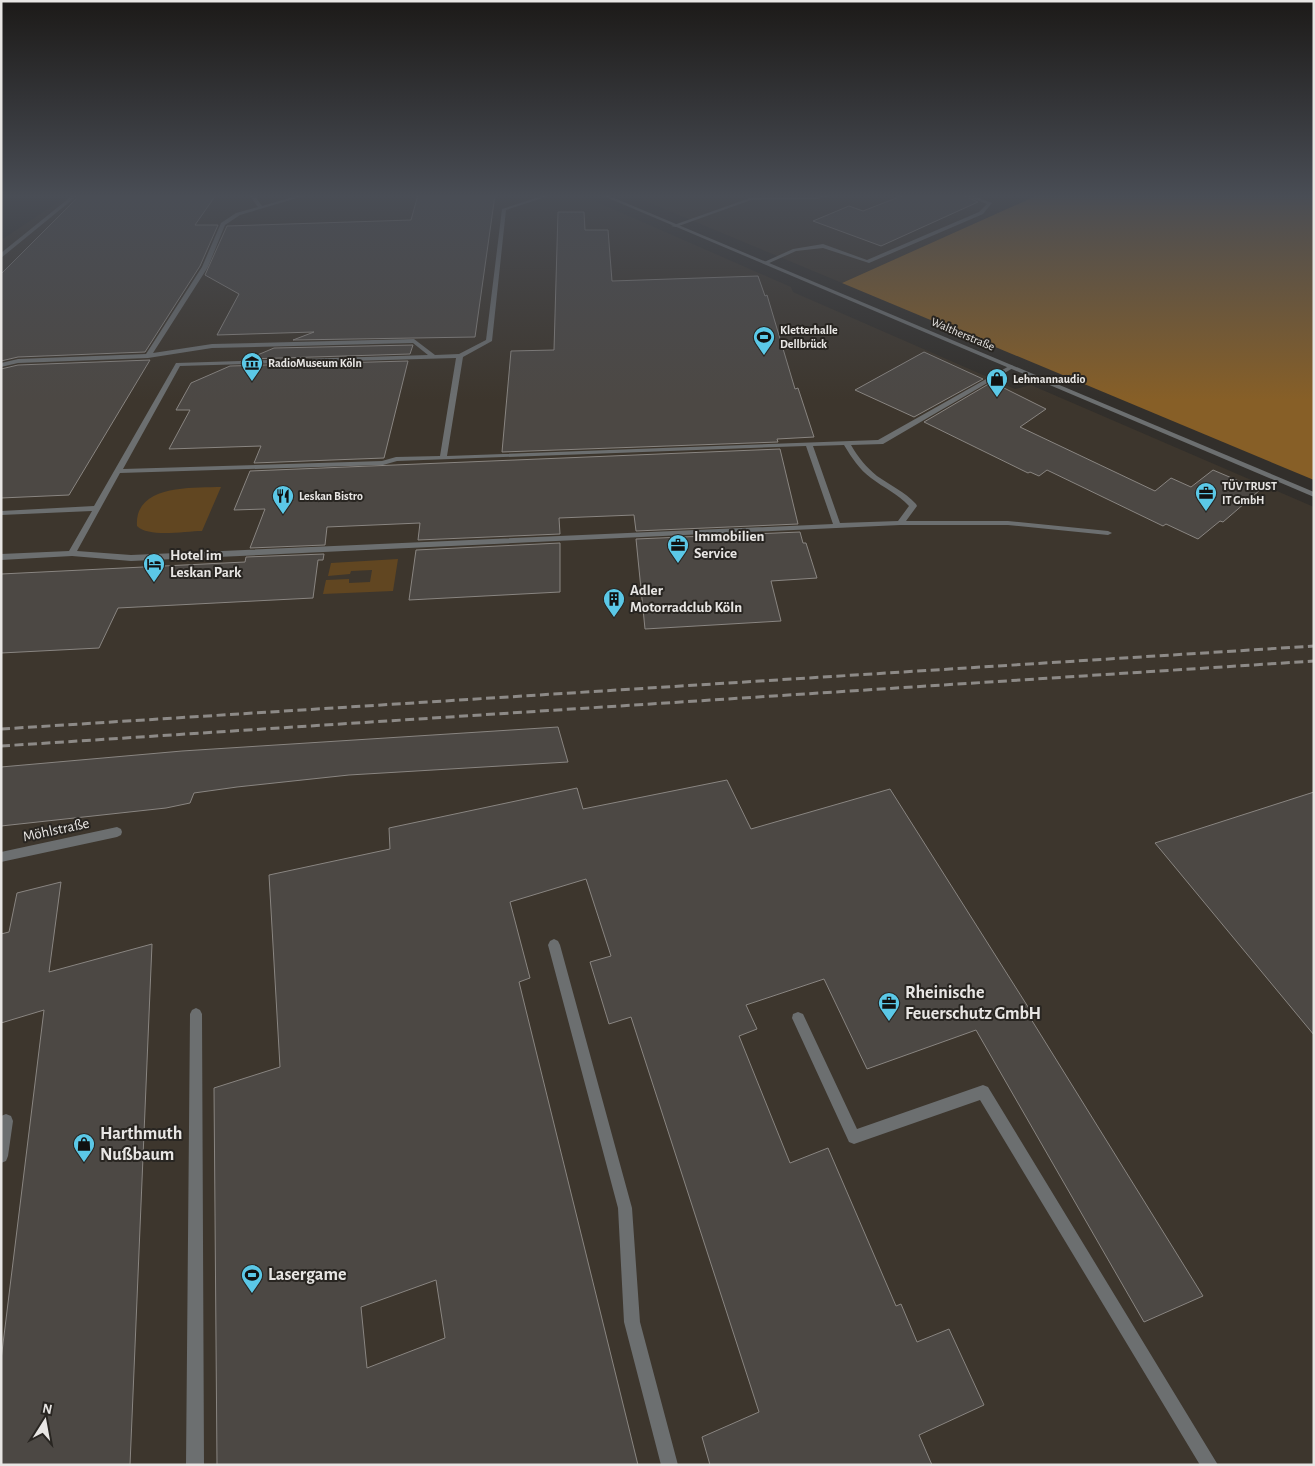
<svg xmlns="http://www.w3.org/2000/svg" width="1315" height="1466" font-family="'Alegreya Sans',sans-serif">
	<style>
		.built { fill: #3d362d }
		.green { fill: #614621 }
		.forest { fill: #875f27 }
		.building { fill: #4c4844; stroke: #898581; fill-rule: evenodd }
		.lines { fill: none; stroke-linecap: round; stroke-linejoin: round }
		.service { fill: #6c6f70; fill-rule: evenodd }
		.tertiary { fill: #6c6f70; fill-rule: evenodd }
		.rail { stroke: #8d8a87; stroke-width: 3; stroke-dasharray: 9 4.5; stroke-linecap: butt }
		.labels { text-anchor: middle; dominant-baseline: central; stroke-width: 4; stroke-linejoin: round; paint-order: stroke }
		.far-poi-label { font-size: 12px; font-weight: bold; fill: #e8e6e4; stroke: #282521; text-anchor: start }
		.far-street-label { font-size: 12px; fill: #e8e6e4; stroke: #282521 }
		.poi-label { font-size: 15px; font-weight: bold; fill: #e8e6e4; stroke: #282521; text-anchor: start }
		.street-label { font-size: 15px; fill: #e8e6e4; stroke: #282521 }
		.near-poi-label { font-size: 18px; font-weight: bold; fill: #e8e6e4; stroke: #282521; text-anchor: start }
	</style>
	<rect width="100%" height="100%" fill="#322f2b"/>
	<path class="built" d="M69,195H581L791,287L793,292L1015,389L1031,385L1314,507V1465H1V240Z
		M631,195H1038L842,283Z"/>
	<path class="green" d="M221,487L202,531C185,531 149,538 137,526C134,484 193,488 221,487Z
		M398,559L393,591L323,594L326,580L349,579V583L370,582L372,570L351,571L350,574L328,576L331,563Z"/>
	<path class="forest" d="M1038,195H1314V480L842,283Z"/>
	<path class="building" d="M80,195H216L195,225H218L200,266L145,352L18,357L1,361V274Z
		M418,195H495L475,337L293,340L314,332L217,335L239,294L205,275L227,226L411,220Z
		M904,195H962L978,202L881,246L813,221L849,206L863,211Z
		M558,212H584L585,230H608L612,281L758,276L765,296L767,295L795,389L798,388L814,437L777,439L778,442L502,452L511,351L554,350Z
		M413,345L410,354L248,359L274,348Z
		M924,352L983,379L914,417L855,390Z
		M150,360L69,495L1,498V369L18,365Z
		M408,361L384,458L254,463L261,446L169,449L190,410H176L191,383L230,366Z
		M992,382L1046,409L1020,427L1155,491L1171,478L1191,487L1213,470L1260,490L1223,522L1220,521L1198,539L1166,524L1163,526L1047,470L1039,476L1030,472L1028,473L924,422Z
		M780,449L798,524L636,531L634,515L559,518L560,534L418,540L420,523L327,527L325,545L250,548L265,509L234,510L250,471Z
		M800,532L803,543H806L817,578L771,581L781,621L645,629L636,539Z
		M560,543V592L409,600L416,550Z
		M324,554L323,560H318L313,598L118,608L99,648L1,653V574L245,562L246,557Z
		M558,727L568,762L349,775L237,787L194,793L190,803L166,808L1,826V767L182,751Z
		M727,780L751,829L890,789L1030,1010L1026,1011L1203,1296L1144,1322L976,1030L867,1069L824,979L746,1005L757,1029L739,1036L790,1163L828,1148L896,1306L901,1304L917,1342L949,1329L984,1405L919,1435L932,1465H710L702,1437L759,1412L631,1017L609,1024L590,962L611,956L586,879L510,902L530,978L519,982L638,1465H217L214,1088L280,1067L269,875L390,849L389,828L577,788L583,809ZM436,1280L445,1338L367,1368L361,1307Z
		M1314,792V1035L1155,843Z
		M61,882L49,972L152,944L130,1465H1V1360L44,1010L1,1023V934L9,932L17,893Z"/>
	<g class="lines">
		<path class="service" d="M73,195H78L1,258V253Z
			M249,195H254L262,206L300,195H307L240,215L225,225L208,267L153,353L212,344L414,339L435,355L459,354L486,340L502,209L545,195H552L506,210L492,341L463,357L447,456L878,440L1011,365L1013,366V368L883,444L851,445C858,457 866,467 877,476C890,485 905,492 916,504L917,506L906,521H1008L1108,531L1112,533L1108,535L1008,525H900L131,561L72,556L1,560V554L69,551L92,511L1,515V511L94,506L176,363L428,355L413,343L212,348L148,358L18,363L1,367V363L18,359L146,354L202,267L221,223L236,213L258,207ZM456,358L440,456L396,457L382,461L123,469L180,366ZM844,445C852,458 859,469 871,478C884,488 898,494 909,506L898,521L840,523L813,446ZM806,446L833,524L131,555L77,551L120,473L383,465L397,461Z
			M824,195H831L818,199L751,200L676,227L671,226L750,198L818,197Z
			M964,195H971L992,203L983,214L869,263L823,248L796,251L767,264L762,263L793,249L823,244L867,260L979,212L987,204Z
			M117,827L121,829L122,832L121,835L117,837L1,862V852Z
			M554,939L558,941L560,945L632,1208L640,1322L678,1465H661L624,1322L618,1208L548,945L550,941Z
			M196,1008L200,1010L202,1014L204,1465H186L190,1014L192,1010Z
			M798,1012L803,1014L857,1129L983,1085L988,1087L1218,1465H1200L980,1100L854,1144L849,1142L792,1018L793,1014Z
			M6,1114L11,1116L13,1121L8,1156L6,1161L1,1163V1116Z"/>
		<path class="tertiary" d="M601,195H607L1314,492V497Z"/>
		<path class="rail" d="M1,729L1314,646
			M1,746L1314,661"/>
	</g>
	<linearGradient id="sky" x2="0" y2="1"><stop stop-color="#1c1a18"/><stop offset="0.49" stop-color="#494d55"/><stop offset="1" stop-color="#494d55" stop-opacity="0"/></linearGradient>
	<rect width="1315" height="400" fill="url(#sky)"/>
	<defs>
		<g id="stadium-pin" transform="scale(1.125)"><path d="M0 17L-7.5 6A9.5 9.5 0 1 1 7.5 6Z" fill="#5bc8e7" stroke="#282521"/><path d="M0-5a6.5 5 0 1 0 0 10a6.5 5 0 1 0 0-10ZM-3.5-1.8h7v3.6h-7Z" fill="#111"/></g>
		<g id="museum-pin" transform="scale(1.125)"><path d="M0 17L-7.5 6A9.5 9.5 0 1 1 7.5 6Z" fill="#5bc8e7" stroke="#282521"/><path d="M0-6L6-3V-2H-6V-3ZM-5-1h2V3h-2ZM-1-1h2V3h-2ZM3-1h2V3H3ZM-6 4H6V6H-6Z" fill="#111"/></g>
		<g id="shop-pin" transform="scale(1.125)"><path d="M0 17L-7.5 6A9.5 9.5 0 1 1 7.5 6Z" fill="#5bc8e7" stroke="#282521"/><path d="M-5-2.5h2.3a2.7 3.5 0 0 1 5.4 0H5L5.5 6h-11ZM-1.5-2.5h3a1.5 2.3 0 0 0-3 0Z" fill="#111"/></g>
		<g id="office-pin" transform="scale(1.125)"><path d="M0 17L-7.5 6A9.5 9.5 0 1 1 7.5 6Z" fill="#5bc8e7" stroke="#282521"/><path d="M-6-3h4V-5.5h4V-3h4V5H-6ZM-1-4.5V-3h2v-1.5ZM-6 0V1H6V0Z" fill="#111"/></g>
		<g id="restaurant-pin" transform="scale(1.125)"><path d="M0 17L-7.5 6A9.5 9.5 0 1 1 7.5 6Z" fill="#5bc8e7" stroke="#282521"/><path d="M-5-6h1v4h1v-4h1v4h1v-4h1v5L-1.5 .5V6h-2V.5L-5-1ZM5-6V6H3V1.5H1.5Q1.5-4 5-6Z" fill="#111"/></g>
		<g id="hotel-pin" transform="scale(1.125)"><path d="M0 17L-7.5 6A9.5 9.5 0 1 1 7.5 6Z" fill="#5bc8e7" stroke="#282521"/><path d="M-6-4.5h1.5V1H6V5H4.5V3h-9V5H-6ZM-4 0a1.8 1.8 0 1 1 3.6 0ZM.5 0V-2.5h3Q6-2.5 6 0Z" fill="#111"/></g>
		<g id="building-pin" transform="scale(1.125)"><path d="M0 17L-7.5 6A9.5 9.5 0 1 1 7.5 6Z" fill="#5bc8e7" stroke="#282521"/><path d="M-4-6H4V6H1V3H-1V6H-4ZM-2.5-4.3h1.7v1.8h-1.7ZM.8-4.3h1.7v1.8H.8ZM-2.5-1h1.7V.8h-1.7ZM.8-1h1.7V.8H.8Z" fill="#111"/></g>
	</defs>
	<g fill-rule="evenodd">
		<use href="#stadium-pin" x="764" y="337"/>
		<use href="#museum-pin" x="252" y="363"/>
		<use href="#shop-pin" x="997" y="379"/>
		<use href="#office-pin" x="1206" y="493"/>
		<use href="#restaurant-pin" x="283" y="496"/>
		<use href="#office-pin" x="678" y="545"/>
		<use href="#hotel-pin" x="154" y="564"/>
		<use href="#building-pin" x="614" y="599"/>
		<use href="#office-pin" x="889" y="1003"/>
		<use href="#shop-pin" x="84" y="1144"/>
		<use href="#stadium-pin" x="252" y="1275"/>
	</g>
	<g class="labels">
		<g class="far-poi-label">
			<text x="780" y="330">Kletterhalle<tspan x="780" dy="14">Dellbrück</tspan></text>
			<text x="268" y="363">RadioMuseum Köln</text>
			<text x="1013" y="379">Lehmannaudio</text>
			<text x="1222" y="486">TÜV TRUST<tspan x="1222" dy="14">IT GmbH</tspan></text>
			<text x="299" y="496">Leskan Bistro</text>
		</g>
		<g class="far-street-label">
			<text transform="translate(963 334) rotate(23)">Waltherstraße</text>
		</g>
		<g class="poi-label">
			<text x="694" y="536">Immobilien<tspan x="694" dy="17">Service</tspan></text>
			<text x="170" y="555">Hotel im<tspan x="170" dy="17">Leskan Park</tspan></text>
			<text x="630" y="590">Adler<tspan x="630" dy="17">Motorradclub Köln</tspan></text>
		</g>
		<g class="street-label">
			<text transform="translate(56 830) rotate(-12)">Möhlstraße</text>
		</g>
		<g class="near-poi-label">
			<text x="905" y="993">Rheinische<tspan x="905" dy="21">Feuerschutz GmbH</tspan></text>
			<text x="100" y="1134">Harthmuth<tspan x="100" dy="21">Nußbaum</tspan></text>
			<text x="268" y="1275">Lasergame</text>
		</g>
	</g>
	<rect width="1315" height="1466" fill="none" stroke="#e8e6e4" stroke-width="5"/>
	<g transform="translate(45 1421) rotate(11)" stroke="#282521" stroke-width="4" paint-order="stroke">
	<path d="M0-4L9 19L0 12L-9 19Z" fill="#e8e6e4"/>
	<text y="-8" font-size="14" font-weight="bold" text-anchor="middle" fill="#e8e6e4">N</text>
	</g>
</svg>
